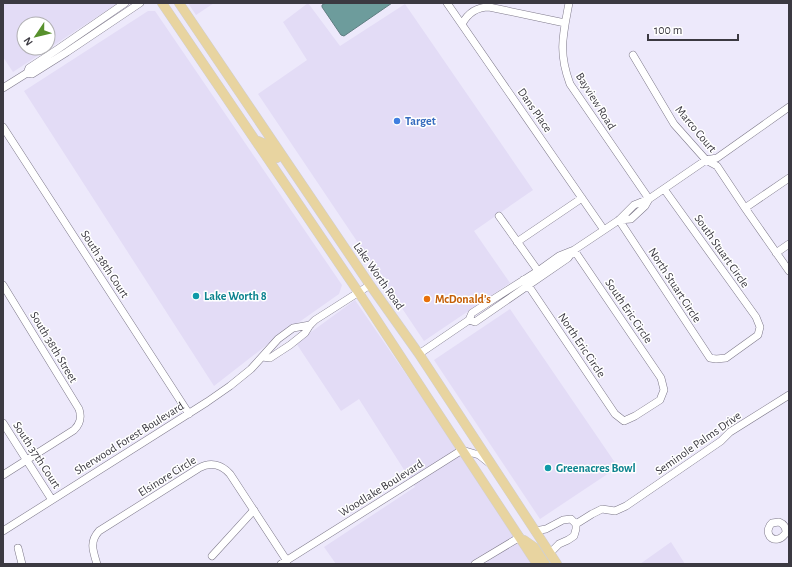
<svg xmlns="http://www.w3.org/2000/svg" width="792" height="567" font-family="'Alegreya Sans',sans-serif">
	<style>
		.built { fill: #e3dcf6; fill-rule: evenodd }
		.water { fill: #6d9c9c; stroke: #5e7e81 }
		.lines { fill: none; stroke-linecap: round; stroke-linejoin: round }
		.minor-casing { stroke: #7e798a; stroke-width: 8 }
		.major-casing { stroke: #d0cfd1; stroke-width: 10 }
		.minor { stroke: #fff; stroke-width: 7 }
		.major { stroke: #e8d4a0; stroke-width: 9 }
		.shop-dot { fill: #3f7fe0; stroke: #fff; stroke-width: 1.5 }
		.culture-dot { fill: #0f9aa8; stroke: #fff; stroke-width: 1.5 }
		.food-dot { fill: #e8710a; stroke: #fff; stroke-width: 1.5 }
		.labels { text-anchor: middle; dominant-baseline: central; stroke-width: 3; stroke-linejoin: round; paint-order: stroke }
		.street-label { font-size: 12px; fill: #3b3941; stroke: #fff }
		.shop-label { font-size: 12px; font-weight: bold; fill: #366cbe; stroke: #fff; text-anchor: start }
		.culture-label { font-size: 12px; font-weight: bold; fill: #0d838f; stroke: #fff; text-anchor: start }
		.food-label { font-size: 12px; font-weight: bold; fill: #c56008; stroke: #fff; text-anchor: start }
	</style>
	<rect width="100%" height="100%" fill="#ede9fb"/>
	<path class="built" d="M3,3H118L13,72L3,57ZM24,24H48V48H24Z
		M188,3H214L196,15Z
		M308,3L340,46L405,4L533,190L474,231L510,283L424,341L258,94L307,60L283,22Z
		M148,11H155L342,285L339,294L268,344L214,386L24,91Z
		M355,300L465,460L532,564H488L482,555L469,564H336L324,547L415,487L359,399L341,411L296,343Z
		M510,309L618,467L540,519L434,360Z
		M671,542L685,564H640Z"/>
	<path class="water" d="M326,3H392L344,36L341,35L322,7V5Z"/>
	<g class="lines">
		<g class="minor-casing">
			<path id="minor" d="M447,3L604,230
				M569,3C563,35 558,52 570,84L649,199
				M462,24C468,13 476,7 489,7L565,23
				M633,55L674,124L706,160L717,166L745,208L789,271
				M27,73L32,74L67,52L140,3
				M3,88L27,73L29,68L58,49L125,3
				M3,127L189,414
				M745,208L789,178
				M499,216L541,275
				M619,220L710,358L716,359L726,358L758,335L760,327L756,317L664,189
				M619,220L631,219L645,206L649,199
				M517,242L582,198
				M776,253L789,244
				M523,280L528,285L615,414L624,421L635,416L660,400L664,390L661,378L574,250
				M3,285L79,409C82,418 80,424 74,430L3,475
				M469,320L475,322L568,258L574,250
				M419,354L469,320L472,313L492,300L538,271L559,256L574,250L619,220L634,205L649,199L706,160L717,158L789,107
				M262,357L270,358L290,345L305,333L310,325L315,320L370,285
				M3,423L52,500
				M576,524L592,514L602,509L615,511L626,506L721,441L730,432L789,395
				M3,531L207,402L230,386L251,369L278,339L293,328L310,325
				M535,531L546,529L563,520L571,519L576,524V529L574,536L568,540L559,544L550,553
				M786,532C786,527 784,524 779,522L772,523C765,529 768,541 778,539C784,538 784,533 789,531
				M18,548L22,564
				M212,556L254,510
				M97,564C93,551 89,542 99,531L199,468C210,462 221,464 230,474L287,561
				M281,564L462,450L479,455L489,463
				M475,564L520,537"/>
		</g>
		<g class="major-casing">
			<path id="major" d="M162,3L359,293L537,564
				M179,3L370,285L419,354L557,564
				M255,140C267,143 270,148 277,158
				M524,540L534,547L545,564"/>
		</g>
		<use href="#minor" class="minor"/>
		<use href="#major" class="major"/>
	</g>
	<circle class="shop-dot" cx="397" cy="121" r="4"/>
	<g class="culture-dot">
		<circle cx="196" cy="296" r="4"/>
		<circle cx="548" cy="468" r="4"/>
	</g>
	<circle class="food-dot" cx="427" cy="299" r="4"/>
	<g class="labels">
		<g class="street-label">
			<text transform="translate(596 101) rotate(58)">Bayview Road</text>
			<text transform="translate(535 110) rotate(55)">Dans Place</text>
			<text transform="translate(696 129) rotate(50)">Marco Court</text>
			<text transform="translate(722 251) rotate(55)">South Stuart Circle</text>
			<text transform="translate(105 264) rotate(57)">South 38th Court</text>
			<text transform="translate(379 276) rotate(55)">Lake Worth Road</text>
			<text transform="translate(675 285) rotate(57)">North Stuart Circle</text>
			<text transform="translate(629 311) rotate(56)">South Eric Circle</text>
			<text transform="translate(582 345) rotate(56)">North Eric Circle</text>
			<text transform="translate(54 347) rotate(59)">South 38th Street</text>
			<text transform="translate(129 438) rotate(-32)">Sherwood Forest Boulevard</text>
			<text transform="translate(698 443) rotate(-35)">Seminole Palms Drive</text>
			<text transform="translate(37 455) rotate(57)">South 37th Court</text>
			<text transform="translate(167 476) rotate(-32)">Elsinore Circle</text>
			<text transform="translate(381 488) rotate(-32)">Woodlake Boulevard</text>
		</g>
		<g class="shop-label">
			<text x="405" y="121">Target</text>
		</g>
		<g class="culture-label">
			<text x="204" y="296">Lake Worth 8</text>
			<text x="556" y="468">Greenacres Bowl</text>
		</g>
		<g class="food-label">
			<text x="435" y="299">McDonald's</text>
		</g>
	</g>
	<rect width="792" height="567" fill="none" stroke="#3b3941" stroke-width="8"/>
	<g transform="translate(36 36) rotate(235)"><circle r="19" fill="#ffffff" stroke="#b1b0b3"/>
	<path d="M0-3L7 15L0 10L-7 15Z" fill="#57902c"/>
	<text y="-6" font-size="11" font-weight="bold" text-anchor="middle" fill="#3b3941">N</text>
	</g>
	<path d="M648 34v6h90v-6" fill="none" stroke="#3b3941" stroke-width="2"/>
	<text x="654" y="34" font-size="12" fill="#3b3941" stroke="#ffffff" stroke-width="3" paint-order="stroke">100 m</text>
</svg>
